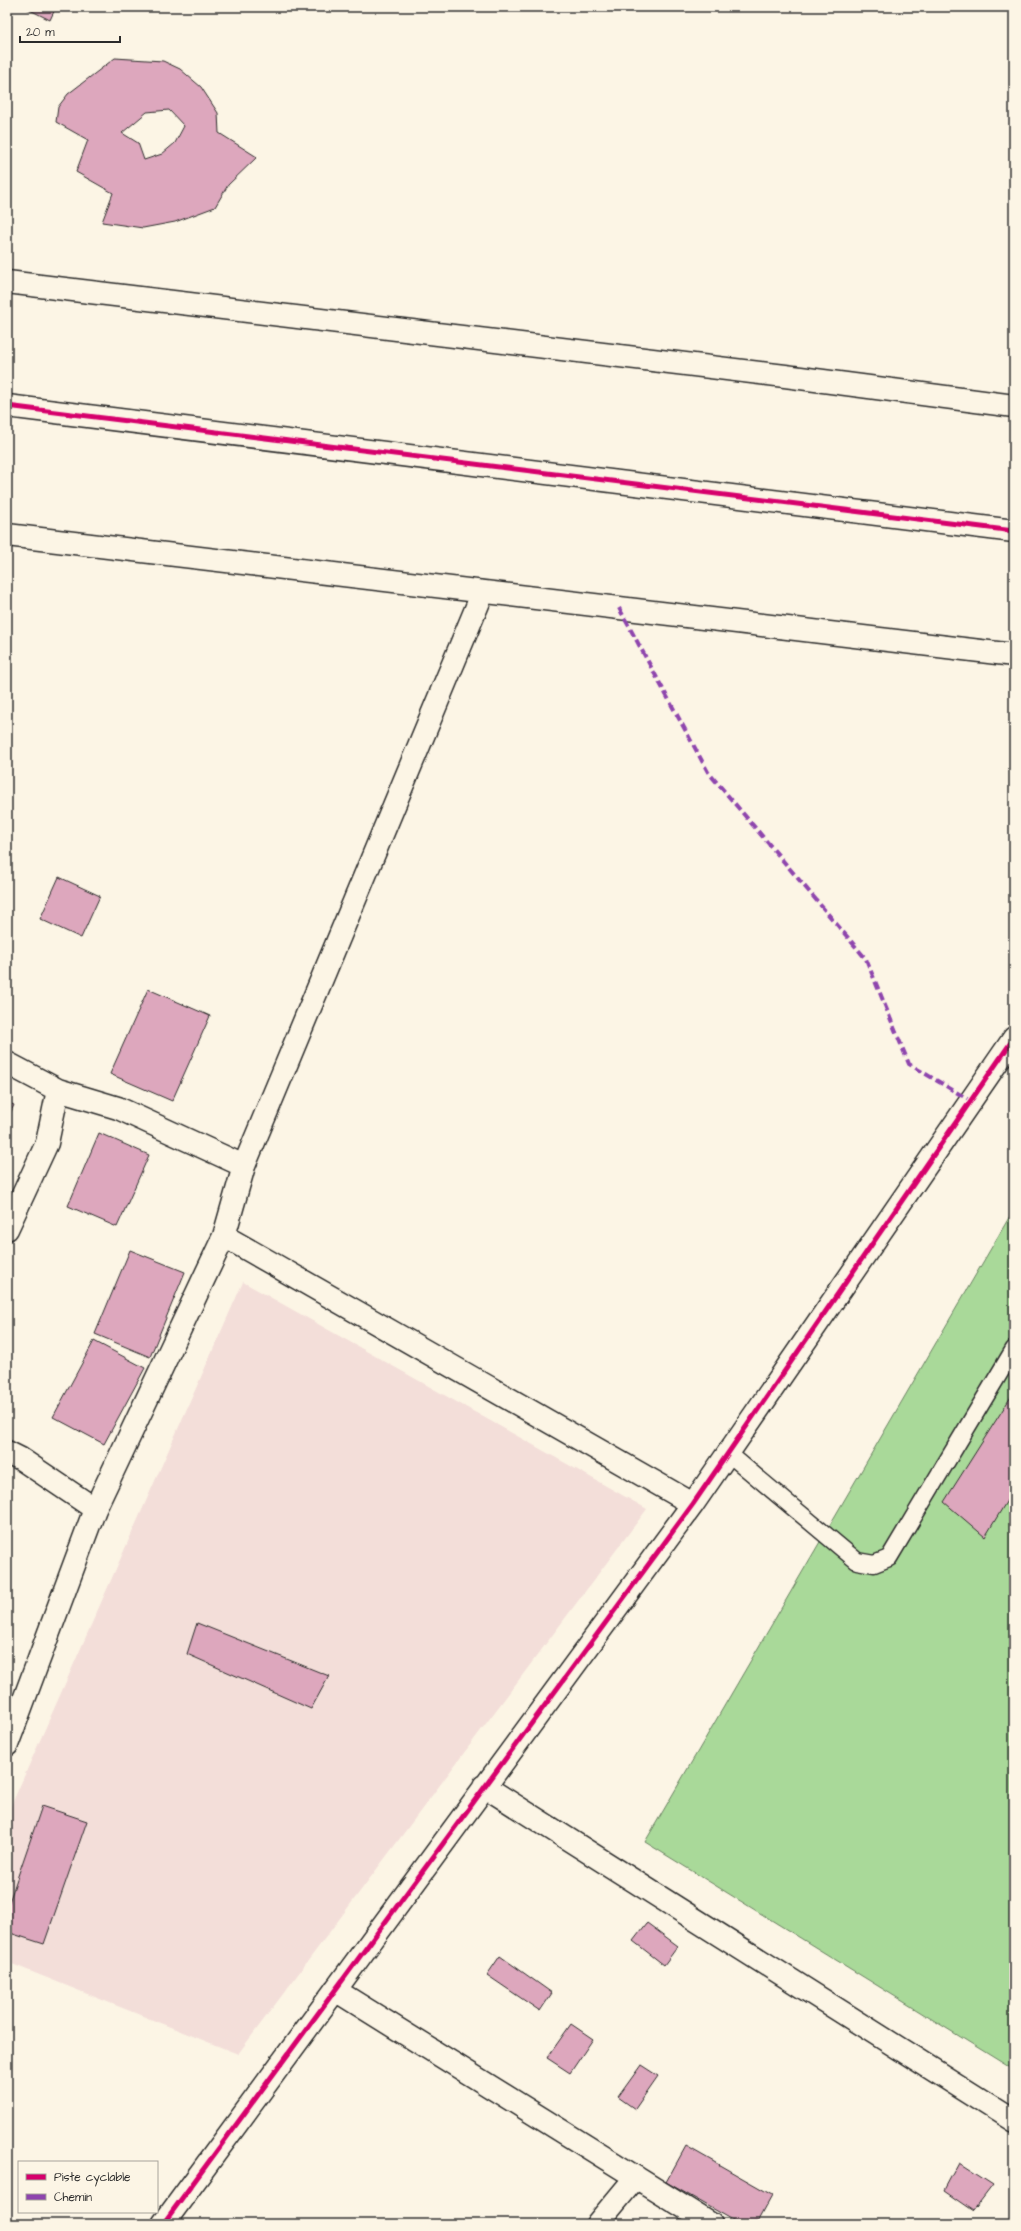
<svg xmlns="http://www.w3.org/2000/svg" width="1021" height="2231" font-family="'Architects Daughter',sans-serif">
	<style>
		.built { fill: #f3ded9 }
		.pitch { fill: #a9d999; stroke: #6a8262 }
		.building { fill: #dda7bd; stroke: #2b2b2b; fill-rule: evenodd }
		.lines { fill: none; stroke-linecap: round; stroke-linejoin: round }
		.lane-casing { stroke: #2b2b2b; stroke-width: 19 }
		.street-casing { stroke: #2b2b2b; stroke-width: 25 }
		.secondary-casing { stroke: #2b2b2b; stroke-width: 25 }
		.lane { stroke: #fcf5e5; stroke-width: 16 }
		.street { stroke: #fcf5e5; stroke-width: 22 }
		.secondary { stroke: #fcf5e5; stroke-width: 22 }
		.quiet { stroke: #8e44ad; stroke-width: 4; stroke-dasharray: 8 4; stroke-linecap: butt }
		.cycleway-casing { stroke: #fcf5e5; stroke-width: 8 }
		.cycleway { stroke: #d6006c; stroke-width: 5 }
	</style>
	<rect width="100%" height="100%" fill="#fcf5e5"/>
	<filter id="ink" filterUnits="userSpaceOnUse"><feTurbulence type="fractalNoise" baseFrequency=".025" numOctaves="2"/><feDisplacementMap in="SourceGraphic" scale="8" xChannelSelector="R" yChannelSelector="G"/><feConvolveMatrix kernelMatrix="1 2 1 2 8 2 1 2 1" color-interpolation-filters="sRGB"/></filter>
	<g filter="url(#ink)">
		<path class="built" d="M243,1282L647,1509L238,2054L7,1962V1815Z"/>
		<path class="pitch" d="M1014,1209V2070L645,1842Z"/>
		<path class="building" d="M24,7H56L50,20Z
			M115,58L163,61L180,69L201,87L218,113L219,133L257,157L228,185L215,207L175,222L143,228L102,222L113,193L76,172L88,140L56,122L58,107L68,94ZM169,110L184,126L175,143L162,154L144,160L138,143L122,133L147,112Z
			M59,877L100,896L81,938L40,919Z
			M148,989L210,1016L172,1101L110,1074Z
			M7,1102L14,1105L7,1120Z
			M99,1133L149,1155L117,1227L68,1206Z
			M130,1250L185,1272L150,1357L95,1334Z
			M94,1341L145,1368L104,1444L53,1417Z
			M1014,1392V1489L985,1537L944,1502Z
			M197,1623L329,1676L311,1709L187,1654Z
			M42,1806L87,1821L44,1944L7,1932V1908Z
			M647,1923L678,1946L664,1965L633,1941Z
			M500,1956L552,1993L540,2011L487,1975Z
			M571,2024L593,2039L570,2073L547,2058Z
			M641,2065L658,2076L635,2109L618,2097Z
			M686,2146L772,2195L756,2224H740L666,2182Z
			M959,2163L993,2185L973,2211L944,2191Z"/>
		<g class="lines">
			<g class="lane-casing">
				<path id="lane" d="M728,1453L857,1561L874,1564L889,1558L1014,1349"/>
			</g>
			<g class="street-casing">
				<path id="street" d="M7,282L785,376L1014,406
					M7,535L1014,655
					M7,1063L58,1090L47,1143L7,1229
					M244,1166L483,592
					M224,1236L693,1504
					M7,1452L21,1459L95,1509
					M7,1745L95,1509L224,1236L244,1166L118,1108L58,1090
					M484,1786L1014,2121
					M335,1990L711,2224
					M163,2224L693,1504L1014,1038
					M597,2224L636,2177"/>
			</g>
			<g class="secondary-casing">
				<path id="secondary" d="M7,406L1014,531"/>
			</g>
			<use href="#lane" class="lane"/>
			<use href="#street" class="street"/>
			<use href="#secondary" class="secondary"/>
			<path class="quiet" d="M619,608L708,772L866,959L909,1064L971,1101"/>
			<g class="cycleway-casing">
				<path id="cycleway" d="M7,406L1014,531
					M163,2224L693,1504L1014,1038"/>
			</g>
			<use href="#cycleway" class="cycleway"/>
		</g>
	</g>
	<rect width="1021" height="2231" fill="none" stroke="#fcf5e5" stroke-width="24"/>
	<rect x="12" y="12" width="997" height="2207" fill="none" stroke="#2b2b2b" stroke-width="1.5" filter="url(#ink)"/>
	<rect x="18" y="2161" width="140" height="52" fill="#fcf5e5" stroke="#a8a49b"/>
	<rect x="26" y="2174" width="20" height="6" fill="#d6006c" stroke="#a8a49b"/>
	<text x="54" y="2181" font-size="12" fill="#2b2b2b">Piste cyclable</text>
	<rect x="26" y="2194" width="20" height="6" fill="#8e44ad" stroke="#a8a49b"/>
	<text x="54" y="2201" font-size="12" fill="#2b2b2b">Chemin</text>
	<path d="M20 36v6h100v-6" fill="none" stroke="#2b2b2b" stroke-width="2"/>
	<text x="26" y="36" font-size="12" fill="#2b2b2b" stroke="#fcf5e5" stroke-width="3" paint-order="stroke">20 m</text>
</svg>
